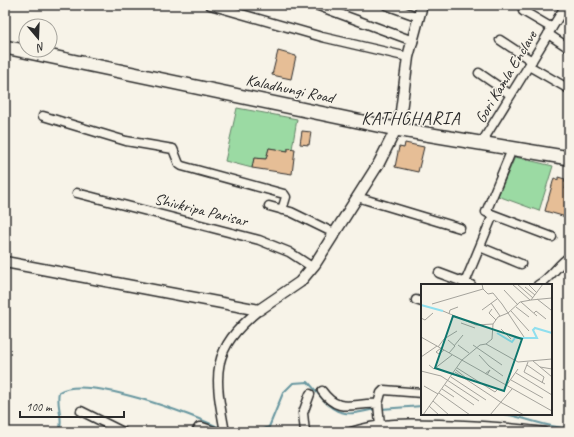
<svg xmlns="http://www.w3.org/2000/svg" width="574" height="437" font-family="Caveat,sans-serif">
	<style>
		.green { fill: #9bdaa3; stroke: #638267 }
		.lines { fill: none; stroke-linecap: round; stroke-linejoin: round }
		.stream { stroke: #6897a0; stroke-width: 2 }
		.building { fill: #e6be96; stroke: #2b2b2b }
		.minor-casing { stroke: #2b2b2b; stroke-width: 11 }
		.tertiary-casing { stroke: #2b2b2b; stroke-width: 13 }
		.primary-casing { stroke: #2b2b2b; stroke-width: 16 }
		.minor { stroke: #f7f3e8; stroke-width: 8 }
		.tertiary { stroke: #f7f3e8; stroke-width: 10 }
		.primary { stroke: #f7f3e8; stroke-width: 13 }
		.labels { text-anchor: middle; dominant-baseline: central; stroke-width: 3; stroke-linejoin: round; paint-order: stroke }
		.street-label { font-size: 16px; fill: #2b2b2b; stroke: #f7f3e8 }
		.quarter-label { font-size: 18px; letter-spacing: 1px; fill: #2b2b2b; stroke: #f7f3e8 }
		.inset-river { fill: none; stroke: #90dfee; stroke-width: 2 }
		.inset-road { fill: none; stroke: #a5a39c; stroke-width: 1 }
		.view { fill: #0f766e; fill-opacity: 0.15; stroke: #0f766e; stroke-width: 2 }
		.inset-edge { fill: none; stroke: #2b2b2b; stroke-width: 2 }
	</style>
	<rect width="100%" height="100%" fill="#f7f3e8"/>
	<filter id="ink" filterUnits="userSpaceOnUse"><feTurbulence type="fractalNoise" baseFrequency=".025" numOctaves="2"/><feDisplacementMap in="SourceGraphic" scale="8" xChannelSelector="R" yChannelSelector="G"/><feConvolveMatrix kernelMatrix="1 2 1 2 8 2 1 2 1" color-interpolation-filters="sRGB"/></filter>
	<g filter="url(#ink)">
		<path class="green" d="M237,108L297,119L292,149L288,148V151L269,148L266,159L254,158L252,168L225,161Z
			M515,157L553,166L539,211L498,196Z"/>
		<g class="lines">
			<path class="stream" d="M381,409L422,406
				M504,414C527,418 546,427 569,429
				M54,432L60,428C63,416 56,404 59,392C86,374 193,415 222,429
				M257,432L269,427L283,393L293,383L308,382C319,393 328,411 345,413C354,415 367,410 376,409"/>
		</g>
		<path class="building" d="M278,51L296,56L291,79L272,75Z
			M302,131L311,132L309,145L300,144Z
			M405,143L424,147L418,172L395,167L399,147L404,148Z
			M269,148L288,151V148L295,149L292,174L252,168L254,158L266,159Z
			M558,177L565,179L564,182H567L565,189L568,190L567,194L569,195V207L566,217L545,211L554,178L558,180Z"/>
		<g class="lines">
			<g class="minor-casing">
				<path id="minor" d="M210,5L322,37L408,57
					M316,5L413,41
					M386,5L419,17
					M523,11L552,28
					M548,34L569,48
					M500,40L532,61
					M529,66L569,89
					M479,73L511,95
					M43,116L126,141L173,149L179,164L182,166L284,194L286,197L282,210
					M482,142L566,5
					M513,147L486,212L552,237
					M77,193L259,240L289,252L312,267
					M357,197L460,228
					M269,206L291,212L334,233
					M480,247L521,264
					M439,273L471,285
					M464,285L493,215
					M538,285C551,278 557,265 569,257
					M416,300L422,302
					M322,391C339,415 354,402 378,404L380,425
					M378,404L381,393L384,390L422,393
					M81,411L123,432
					M196,432L199,427H202L217,432
					M225,432C214,374 210,350 259,310
					M305,432L303,413L310,394
					M351,432C380,422 409,423 439,424C474,425 509,427 545,432"/>
			</g>
			<g class="tertiary-casing">
				<path id="tertiary" d="M5,262L259,310L300,282L315,264L379,163L396,129L401,111L408,57L422,5"/>
			</g>
			<g class="primary-casing">
				<path id="primary" d="M5,47L396,129L569,158"/>
			</g>
			<use href="#minor" class="minor"/>
			<use href="#tertiary" class="tertiary"/>
			<use href="#primary" class="primary"/>
		</g>
	</g>
	<g class="labels">
		<g class="street-label">
			<text transform="translate(506 77) rotate(-59)">Gori Kamla Enclave</text>
			<text transform="translate(290 89) rotate(12)">Kaladhungi Road</text>
			<text transform="translate(201 210) rotate(14)">Shivkripa Parisar</text>
		</g>
		<g class="quarter-label">
			<text x="411" y="118">KATHGHARIA</text>
		</g>
	</g>
	<g transform="translate(421 284)">
		<rect width="131" height="131" fill="#f7f3e8"/>
		<path class="inset-river" d="M0,21L22,27M76,49L91,58L94,54H116L112,46L114,44L131,49"/>
		<path class="inset-road" d="M61,0L62,5L67,10L72,9L81,20L103,53M91,0L109,16M96,0L112,14M107,0L116,9M104,3L114,11M83,6L97,21M116,15L130,26M110,16L131,14M100,18L116,32M70,19L79,32M11,20L62,5M95,23L108,33M71,25L68,29L75,36M61,26L76,15M22,27L55,41L72,40M90,27L108,47M113,29L115,27L125,35M28,30L29,26L37,23M0,34L4,36L12,29M40,39L54,44M80,45L90,55M0,53L131,127M27,56L34,62L28,69M65,60L71,55L72,40L77,33L87,29L99,18L110,16L122,0M37,61L48,69M52,61L81,81M33,62L42,51M17,63L23,55L36,47M20,64L15,68L18,70L23,66M58,71L68,82L82,92M0,73L16,62M112,77L131,93M107,78L103,88L124,100M8,81L13,85L31,71M106,81L123,93L121,99M119,83L131,85M36,84L74,108L76,106M35,86L45,94M0,87L20,92L58,117M34,88L81,119M95,89L131,111M64,90L69,86L66,91M30,93L65,116M90,96L122,114M24,101L53,121M3,102L17,110M85,102L97,85M21,105L33,113M18,109L49,131M12,117L28,131M81,119L103,131M8,122L18,131M2,131L41,76L59,61L65,60L97,78L131,75M69,131L91,105"/>
		<path class="view" d="M32,32L101,55L83,107L14,84Z"/>
		<rect width="131" height="131" class="inset-edge"/>
	</g>
	<rect width="574" height="437" fill="none" stroke="#f7f3e8" stroke-width="20"/>
	<rect x="10" y="10" width="554" height="417" fill="none" stroke="#2b2b2b" stroke-width="1.5" filter="url(#ink)"/>
	<g transform="translate(38 38) rotate(161)"><circle r="19" fill="#f7f3e8" stroke="#a5a39c"/>
	<path d="M0-3L7 15L0 10L-7 15Z" fill="#2b2b2b"/>
	<text y="-6" font-size="11" font-weight="bold" text-anchor="middle" fill="#2b2b2b">N</text>
	</g>
	<path d="M20 411v6h104v-6" fill="none" stroke="#2b2b2b" stroke-width="2"/>
	<text x="26" y="411" font-size="12" fill="#2b2b2b" stroke="#f7f3e8" stroke-width="3" paint-order="stroke">100 m</text>
</svg>
